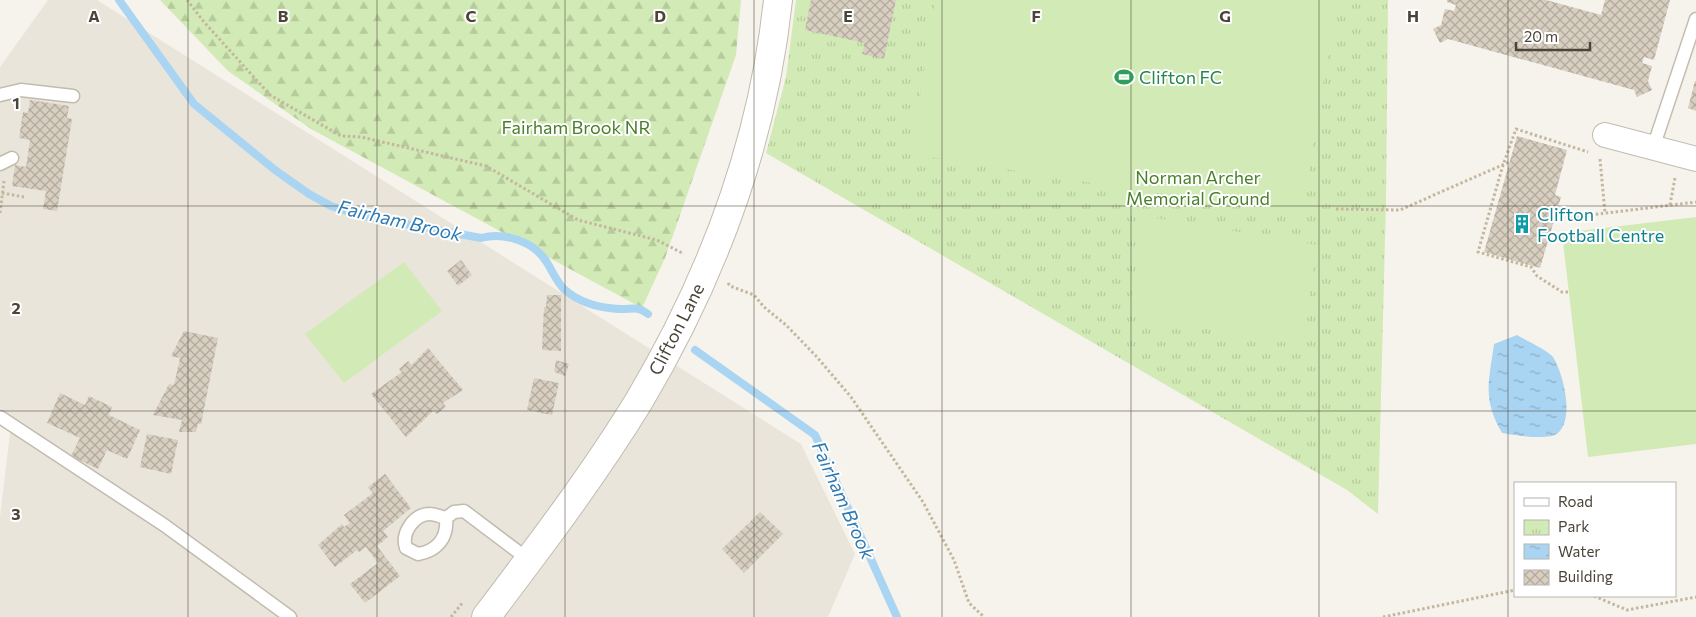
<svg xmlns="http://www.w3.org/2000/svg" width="1696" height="617" font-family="Commissioner,sans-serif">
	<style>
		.residential { fill: #eae5da }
		.forest { fill: url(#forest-firs) }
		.park { fill: url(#park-tufts) }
		.pitch { fill: #d2eab5 }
		.water { fill: url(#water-ripples) }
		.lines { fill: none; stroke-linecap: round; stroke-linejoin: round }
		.stream { stroke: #a9d4f2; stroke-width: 8 }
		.building { fill: url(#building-cross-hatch) }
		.service-casing { stroke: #c2bbae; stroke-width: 15 }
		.minor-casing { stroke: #c2bbae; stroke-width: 26 }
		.tertiary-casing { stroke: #c2bbae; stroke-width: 30 }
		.path { stroke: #c4b79f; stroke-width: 3; stroke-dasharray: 2.5 2.5; stroke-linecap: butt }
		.service { stroke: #fff; stroke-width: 12 }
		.minor { stroke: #fff; stroke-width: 24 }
		.tertiary { stroke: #fff; stroke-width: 28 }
		.grid { fill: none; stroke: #4b4439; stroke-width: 1; stroke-opacity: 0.55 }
		.labels { text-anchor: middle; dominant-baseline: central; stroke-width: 4; stroke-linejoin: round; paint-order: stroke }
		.leisure-label { font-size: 18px; fill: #27864d; stroke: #fff; text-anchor: start }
		.park-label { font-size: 18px; fill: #4a7f2a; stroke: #fff }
		.culture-label { font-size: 18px; fill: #0d838f; stroke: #fff; text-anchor: start }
		.street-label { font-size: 18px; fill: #4b4439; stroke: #fff }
		.water-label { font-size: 19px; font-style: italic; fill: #2e7ab2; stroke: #fff }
		.grid-label { font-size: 16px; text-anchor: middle; font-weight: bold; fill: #4b4439; stroke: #fff; stroke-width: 4; stroke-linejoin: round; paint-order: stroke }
	</style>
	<defs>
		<pattern id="forest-firs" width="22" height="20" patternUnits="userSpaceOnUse" patternTransform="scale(1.25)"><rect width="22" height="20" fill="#d2eab5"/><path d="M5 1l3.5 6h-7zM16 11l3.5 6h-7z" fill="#b6ca9c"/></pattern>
		<pattern id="park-tufts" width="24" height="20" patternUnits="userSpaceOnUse" patternTransform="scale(1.25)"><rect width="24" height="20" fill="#d2eab5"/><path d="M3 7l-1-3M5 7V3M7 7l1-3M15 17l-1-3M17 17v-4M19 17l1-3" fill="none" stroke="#b6ca9c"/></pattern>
		<pattern id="water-ripples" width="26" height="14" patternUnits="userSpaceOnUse" patternTransform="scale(1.25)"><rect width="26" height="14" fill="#a9d4f2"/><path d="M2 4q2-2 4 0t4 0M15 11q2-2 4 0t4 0" fill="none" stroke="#8caec5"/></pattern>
		<pattern id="building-cross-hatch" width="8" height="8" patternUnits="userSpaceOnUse" patternTransform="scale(1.25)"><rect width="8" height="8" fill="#d8cfc1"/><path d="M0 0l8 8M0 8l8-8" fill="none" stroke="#b1aa9e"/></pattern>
	</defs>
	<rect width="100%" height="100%" fill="#f6f3ec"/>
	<path class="residential" d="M48,0H97L801,444L855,554L828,617H0V517L12,416L0,408V67Z"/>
	<path class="forest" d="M160,0H741L736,55L665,258L642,308L311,129L228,71Z"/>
	<path class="park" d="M796,0H1388L1386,200L1378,514L1347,490L766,153L786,77Z"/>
	<path class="pitch" d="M935,0H1336L1302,216L911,154Z
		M1144,216L1317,245L1302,345L1128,316Z
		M1696,217V444L1588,457L1562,233Z
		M404,262L442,311L344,383L305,334Z"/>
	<path class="water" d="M1517,335C1525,340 1548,350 1553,357C1563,373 1575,418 1558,433C1549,441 1514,435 1502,433C1482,398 1489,382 1494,344Z"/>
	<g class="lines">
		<path class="stream" d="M119,0L194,104L275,170L309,194L331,206L363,216L481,238C504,232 533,241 546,261C552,270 557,283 565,290C580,303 600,308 619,309C631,310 637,305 648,314
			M695,350L815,435L897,617"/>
	</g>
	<path class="building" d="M811,0H896L884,59L862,54L865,43L805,30Z
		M1447,0H1546L1601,15L1605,0H1670L1654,60L1644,57L1642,63L1652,66L1648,81L1652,90L1637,97L1634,90L1448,39L1440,43L1433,29L1441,25L1445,9L1454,11L1456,5L1447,2Z
		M1695,81H1696V111L1688,108Z
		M30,100L69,106L67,118L72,119L57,211L43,209L46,191L12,186L15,165L26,167L30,140L19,138L23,112L28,113Z
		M1517,136L1567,150L1555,195L1561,197L1540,268L1484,252Z
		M461,260L472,275L458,286L447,271Z
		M547,295H561V351L542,350L544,307H546Z
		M184,331L218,338L201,424H198L196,432H179L182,420L153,415L169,384L174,385L180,358L171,356Z
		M428,348L463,390L443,403L446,407L437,414L433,411L406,437L371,394L402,372L399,369L408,361L412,365Z
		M556,360L569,364L565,376L554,372Z
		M534,378L559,383L552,415L527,410Z
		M60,393L85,405L89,396L112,407L109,415L140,430L127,459L107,450L98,469L71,456L80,438L47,423Z
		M147,434L178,440L171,474L140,467Z
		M385,474L411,508L383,531L388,537L377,546L400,576L365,603L350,584L378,563L366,547L359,552L357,550L335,567L318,545L342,524L344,527L350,523L344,515L373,493L368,487Z
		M760,512L783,534L744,573L722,549Z"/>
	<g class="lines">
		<g class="service-casing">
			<path id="service" d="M0,95L21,90L73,96
				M1653,148L1696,19
				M0,164L12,158
				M0,417L164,525L290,617
				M446,518C441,517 435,514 430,514C414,514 401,533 406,548L418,554C437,551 448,538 446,518L454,512L464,511L529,560"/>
		</g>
		<g class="minor-casing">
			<path id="minor" d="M1605,135L1696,159"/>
		</g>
		<g class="tertiary-casing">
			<path id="tertiary" d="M486,617C539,547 593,476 639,401C712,278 763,142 778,0"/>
		</g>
		<path class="path" d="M187,0L204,22L270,95L341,136L361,137L486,166L578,220L657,240L684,254
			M1600,159L1605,213
			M2,193L24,197
			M1670,205L1675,178
			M1336,209L1400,210L1509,162
			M0,213L4,181
			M1566,218L1696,202
			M728,283L730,286L754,295L764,307L786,325L816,356L851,397L923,502L954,560L969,603L984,617
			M1568,292H1562L1537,276L1531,267L1478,252L1503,165L1516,129L1588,152
			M1594,596L1627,610L1696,597
			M451,617L463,602
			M1383,617L1515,590"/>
		<use href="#service" class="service"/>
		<use href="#minor" class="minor"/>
		<use href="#tertiary" class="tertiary"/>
	</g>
	<path class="grid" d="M188,0V617M377,0V617M565,0V617M754,0V617M942,0V617M1131,0V617M1319,0V617M1508,0V617M0,206H1696M0,411H1696"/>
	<defs>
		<g id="stadium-bare" transform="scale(1.5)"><path d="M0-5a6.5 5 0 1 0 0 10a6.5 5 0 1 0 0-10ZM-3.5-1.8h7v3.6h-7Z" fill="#2e9e5b" stroke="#fff" stroke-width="2.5" paint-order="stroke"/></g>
		<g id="building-bare" transform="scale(1.5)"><path d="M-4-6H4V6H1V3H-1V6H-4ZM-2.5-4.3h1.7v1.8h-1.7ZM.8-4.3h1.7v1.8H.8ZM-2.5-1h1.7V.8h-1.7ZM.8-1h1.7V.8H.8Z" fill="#0f9aa8" stroke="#fff" stroke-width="2.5" paint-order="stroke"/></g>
	</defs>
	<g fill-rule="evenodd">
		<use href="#stadium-bare" x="1124" y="77"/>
		<use href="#building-bare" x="1522" y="224"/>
	</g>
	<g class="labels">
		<g class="leisure-label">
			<text x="1139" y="77">Clifton FC</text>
		</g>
		<g class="park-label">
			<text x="576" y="127">Fairham Brook NR</text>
			<text x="1198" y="177">Norman Archer<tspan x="1198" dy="21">Memorial Ground</tspan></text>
		</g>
		<g class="culture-label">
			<text x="1537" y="214">Clifton<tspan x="1537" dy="21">Football Centre</tspan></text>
		</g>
		<g class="street-label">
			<text transform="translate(676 329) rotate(-63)">Clifton Lane</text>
		</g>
		<g class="water-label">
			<text transform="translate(400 220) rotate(13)">Fairham Brook</text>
			<text transform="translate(844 500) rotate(66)">Fairham Brook</text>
		</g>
	</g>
	<g class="grid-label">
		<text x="94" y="22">A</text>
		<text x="283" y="22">B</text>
		<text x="471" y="22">C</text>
		<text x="660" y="22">D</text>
		<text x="848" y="22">E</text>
		<text x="1036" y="22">F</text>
		<text x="1225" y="22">G</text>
		<text x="1413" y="22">H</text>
		<text x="16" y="109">1</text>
		<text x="16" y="314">2</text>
		<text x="16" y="520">3</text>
	</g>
	<rect x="1514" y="482" width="162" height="115" fill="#ffffff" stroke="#b7b4b0"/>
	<rect x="1524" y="498" width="25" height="8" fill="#ffffff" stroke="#b7b4b0"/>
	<text x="1558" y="507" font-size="15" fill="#4b4439">Road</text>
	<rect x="1524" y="520" width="25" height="15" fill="url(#park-tufts)" stroke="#b7b4b0"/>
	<text x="1558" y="532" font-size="15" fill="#4b4439">Park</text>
	<rect x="1524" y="544" width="25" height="15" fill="url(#water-ripples)" stroke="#b7b4b0"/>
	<text x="1558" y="557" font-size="15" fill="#4b4439">Water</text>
	<rect x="1524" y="570" width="25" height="15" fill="url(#building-cross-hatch)" stroke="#b7b4b0"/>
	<text x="1558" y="582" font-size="15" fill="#4b4439">Building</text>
	<path d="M1516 42v8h74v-8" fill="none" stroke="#4b4439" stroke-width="2.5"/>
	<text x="1524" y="42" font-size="15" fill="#4b4439" stroke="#ffffff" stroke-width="4" paint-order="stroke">20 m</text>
</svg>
